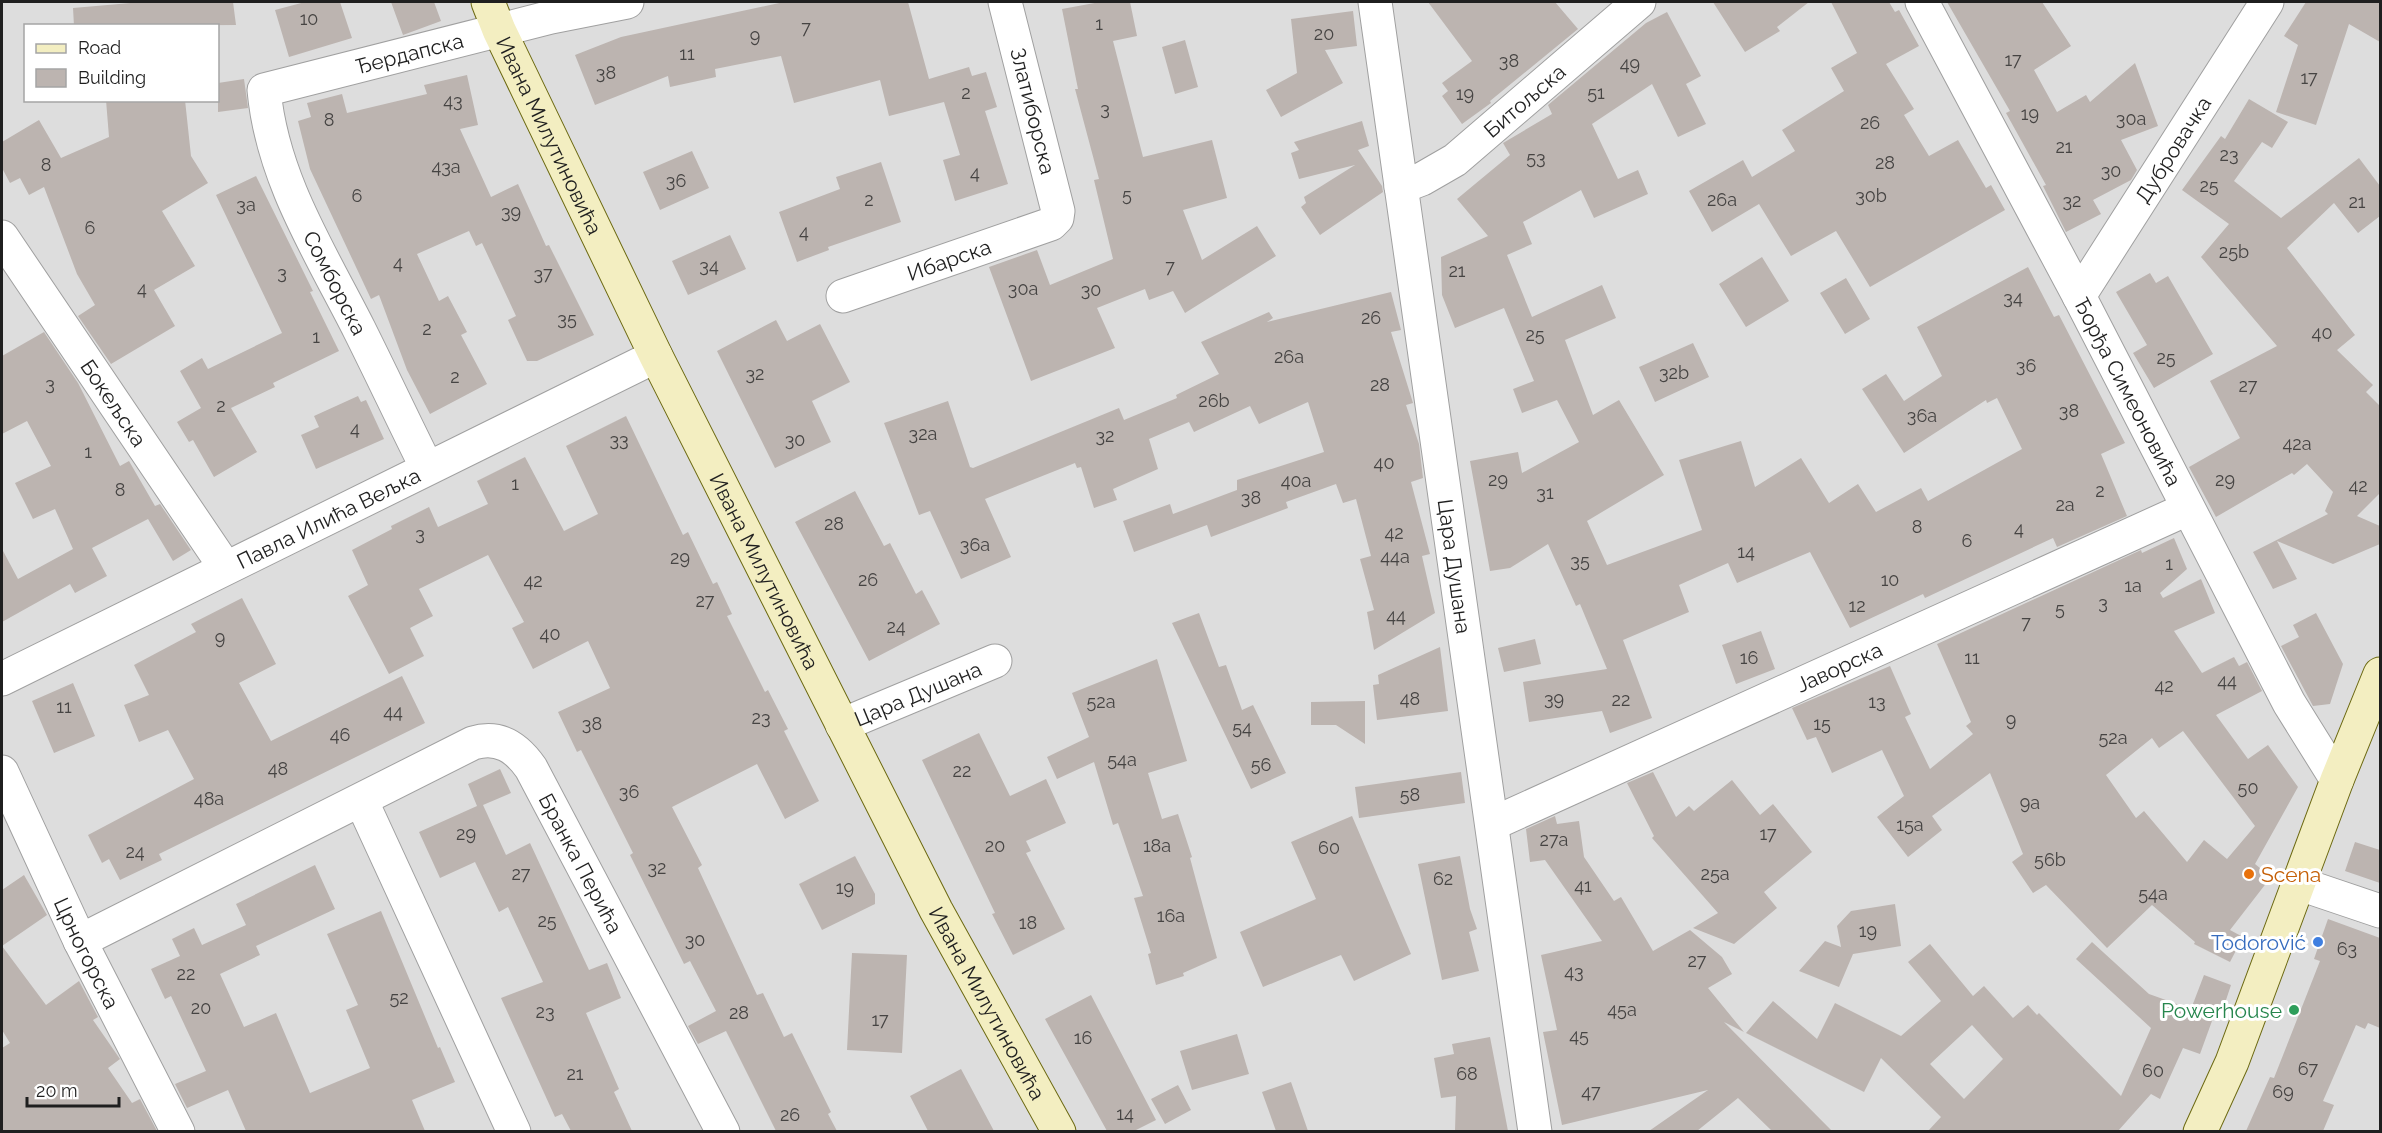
<svg xmlns="http://www.w3.org/2000/svg" width="2382" height="1133" font-family="Raleway,sans-serif">
	<style>
		.residential { fill: #ddd; fill-rule: evenodd }
		.building { fill: #bcb4b0; fill-rule: evenodd }
		.lines { fill: none; stroke-linecap: round; stroke-linejoin: round }
		.street-casing { stroke: #a0a0a0; stroke-width: 35 }
		.secondary-casing { stroke: #6c6911; stroke-width: 35 }
		.street { stroke: #fff; stroke-width: 33 }
		.secondary { stroke: #f3eec1; stroke-width: 33 }
		.food-dot { fill: #e8710a; stroke: #fff; stroke-width: 2 }
		.shop-dot { fill: #3f7fe0; stroke: #fff; stroke-width: 2 }
		.leisure-dot { fill: #2e9e5b; stroke: #fff; stroke-width: 2 }
		.labels { text-anchor: middle; dominant-baseline: central; stroke-width: 6; stroke-linejoin: round; paint-order: stroke }
		.number-label { font-size: 18px; fill: #464443 }
		.street-label { font-size: 21px; fill: #1f1f1f; stroke: #fff }
		.food-label { font-size: 21px; fill: #c56008; stroke: #fff; text-anchor: start }
		.shop-label { font-size: 21px; fill: #366cbe; stroke: #fff; text-anchor: end }
		.leisure-label { font-size: 21px; fill: #27864d; stroke: #fff; text-anchor: end }
	</style>
	<rect width="100%" height="100%" fill="#efebe7"/>
	<path class="residential" d="M2,2H2380V1131H2ZM26,26H218V100H26Z"/>
	<path class="building" d="M142,2H233L236,25L74,26L73,8Z
		M305,2H340L352,38L289,57L275,10Z
		M391,2H434L441,21L403,35Z
		M784,2H908L929,79L969,67L972,76L986,72L997,107L985,111L1008,184L955,201L943,160L960,155L944,102L889,116L880,80L794,103L781,56L715,69L716,77L670,87L668,76L595,105L575,55L621,37Z
		M1100,2H1130L1137,36L1113,41L1143,157L1212,140L1227,198L1183,210L1202,260L1257,226L1276,256L1185,313L1173,291L1149,300L1145,289L1097,308L1115,348L1031,381L989,267L1037,250L1050,285L1113,259L1094,180L1099,179L1075,89H1078L1062,9Z
		M1428,2H1555L1578,29L1490,101L1491,103L1462,124L1442,96L1448,91L1442,83L1472,61Z
		M1713,2H1809L1777,27L1780,31L1745,52Z
		M1831,2H1889L1895,12L1899,10L1919,46L1886,64L1914,109L1904,115L1929,156L1958,140L1986,188L1991,185L2005,210L1870,287L1836,231L1791,256L1759,204L1712,232L1689,191L1743,160L1752,177L1795,151L1782,130L1844,91L1831,68L1857,53Z
		M1947,2H2042L2071,46L2034,70L2057,112L2086,95L2090,102L2135,63L2158,126L2121,140L2137,170L2131,180L2093,200L2101,214L2066,232L2043,186L2046,185L2006,113L2010,111Z
		M2306,2H2380V42L2349,24L2316,125L2276,112L2298,45L2284,36Z
		M1353,11L1357,46L1325,50L1343,83L1281,117L1266,90L1297,73L1291,19Z
		M1667,12L1701,76L1686,84L1706,124L1678,137L1652,84L1592,124L1618,179L1638,170L1648,194L1594,218L1581,190L1523,222L1532,244L1507,255L1532,317L1602,285L1616,318L1565,340L1593,415L1619,400L1664,475L1587,521L1607,565L1702,530L1679,460L1741,441L1755,487L1801,458L1829,503L1858,484L1876,512L1921,488L1928,501L2022,449L1997,398L1987,403L1986,400L1904,453L1862,389L1886,374L1904,401L1942,376L1917,327L2028,267L2054,317L2059,315L2125,443L2101,454L2127,516L2057,547L2053,538L1925,598L1923,594L1850,628L1810,552L1737,583L1728,563L1679,585L1689,612L1623,640L1652,718L1610,733L1602,711L1529,722L1523,682L1607,669L1580,604L1576,606L1548,544L1510,568L1490,571L1470,461L1518,452L1522,473L1579,442L1557,400L1522,413L1513,389L1534,381L1504,308L1455,328L1442,295L1441,257L1488,236L1457,199L1510,155L1503,143L1552,114L1548,105L1646,23Z
		M1185,40L1198,87L1175,94L1162,47Z
		M467,75L478,125L460,129L491,197L518,184L546,246L549,245L594,335L537,361H527L508,320L516,316L482,243L476,246L469,231L417,254L439,301L448,296L467,332L461,335L487,384L430,414L407,370L379,295L371,299L310,169L298,121L311,117L307,103L342,94L347,113L427,94L424,85Z
		M244,79L248,108L218,112V83Z
		M2249,99L2288,122L2272,148L2262,142L2234,181L2281,218L2359,158L2380,186V216L2358,233L2334,203L2287,248L2355,335L2337,350L2373,385L2366,392L2380,406V493L2357,516L2380,526V544L2333,564L2277,541L2297,579L2273,589L2253,552L2328,514L2325,511L2333,492L2307,464L2294,475L2292,473L2216,517L2189,467L2240,438L2210,381L2277,346L2201,257L2229,224L2182,190L2221,136L2225,139Z
		M106,100H185L191,156L208,183L162,211L195,266L154,290L175,326L111,364L78,316L95,305L77,274L44,187L29,195L20,178L10,183L2,168V142L39,120L61,158L109,137Z
		M1362,121L1369,146L1358,150L1382,186L1383,192L1320,235L1301,207L1306,203L1304,197L1355,165L1299,179L1291,153L1299,150L1294,142Z
		M692,151L709,188L660,210L643,172Z
		M881,162L901,222L828,247L829,250L797,262L779,212L840,189L836,177Z
		M256,176L313,291L310,292L339,351L273,383L275,387L231,408L257,452L214,477L193,440L189,442L177,422L201,408L180,371L202,358L208,369L282,333L216,195Z
		M730,235L746,269L688,295L672,261Z
		M1762,257L1789,301L1746,327L1719,284Z
		M2150,273L2156,283L2168,276L2213,354L2154,388L2133,353L2147,345L2116,292Z
		M1846,278L1870,319L1845,334L1820,293Z
		M1391,292L1401,330L1391,332L1413,403L1406,405L1419,444L1423,478L1411,482L1430,554L1422,556L1435,613L1374,650L1367,612L1374,610L1360,559L1371,556L1356,499L1343,503L1336,484L1286,502L1288,508L1211,537L1207,525L1134,552L1123,521L1170,504L1173,514L1237,490V480L1324,452L1308,402L1259,424L1250,406L1194,432L1189,422L1149,439L1158,469L1113,489L1117,500L1094,508L1081,467L1077,468L1075,463L985,499L1011,557L961,579L930,511L919,515L884,423L948,401L970,467L973,468L1119,408L1124,420L1177,398L1176,395L1219,374L1201,342L1269,312L1273,318L1267,322Z
		M776,320L787,341L820,324L850,382L812,401L831,442L775,468L717,351Z
		M44,332L78,383L120,466L129,461L155,506L160,504L191,550L173,561L148,519L92,548L107,576L75,593L70,584L2,622V549L18,579L73,549L55,509L33,519L15,483L51,466L27,421L2,434V356Z
		M1693,343L1709,377L1655,402L1639,367Z
		M358,396L361,402L366,400L384,439L316,469L301,435L319,427L314,416Z
		M626,416L683,535L688,532L713,584L717,582L732,614L727,616L765,692L768,690L788,729L784,731L819,801L785,819L757,764L672,807L702,865L698,868L757,995L763,993L784,1037L792,1033L831,1112L828,1114L837,1131H776L726,1031L698,1044L688,1026L716,1011L690,961L684,964L630,855L633,853L581,750L577,752L558,712L610,688L588,641L533,669L512,628L524,622L488,555L419,589L433,616L410,628L424,656L389,674L348,596L368,585L352,550L392,529L391,526L429,507L438,527L488,504L477,481L525,457L564,531L598,514L566,446Z
		M855,491L884,546L890,543L916,594L922,590L940,624L869,661L795,522Z
		M2174,538L2187,569L2160,593L2163,598L2201,579L2215,613L2174,631L2202,673L2234,657L2239,666L2247,662L2262,691L2216,715L2248,759L2268,745L2298,787L2255,864L2271,877L2230,930L2243,937L2230,962L2194,944L2195,942L2152,905L2107,948L2046,885L2033,893L2012,862L2023,854L1990,773L1932,816L1942,830L1908,857L1877,817L1904,796L1882,750L1832,773L1816,737L1807,740L1792,708L1890,666L1911,714L1905,717L1930,769L1973,734L1966,726L1971,722L1937,644L2141,550L2142,553ZM2183,731L2255,826L2227,859L2204,840L2187,862L2144,811L2136,818L2106,775L2152,738L2159,748Z
		M242,598L276,664L239,683L271,741L402,676L425,723L159,854L162,860L120,880L109,859L102,863L88,835L194,779L168,730L139,742L124,705L149,695L134,665L196,632L191,624Z
		M1199,613L1219,667L1226,665L1242,710L1253,705L1286,773L1251,789L1172,623Z
		M2316,613L2343,664L2330,704L2313,706L2281,646L2299,637L2293,625Z
		M1761,631L1775,669L1736,684L1722,645Z
		M1535,639L1541,664L1504,672L1498,648Z
		M1440,647L1448,711L1377,720L1373,685L1379,684L1378,675Z
		M1157,659L1187,761L1148,773L1162,819L1178,814L1192,857L1190,858L1217,958L1183,973L1184,976L1156,985L1148,954L1151,953L1134,898L1143,896L1118,823L1113,825L1094,762L1057,779L1047,757L1089,737L1072,693Z
		M73,683L95,736L54,753L32,701Z
		M1365,701V744L1336,725H1311V702Z
		M979,733L1010,796L1046,779L1066,823L1026,841L1031,851L1026,853L1065,929L1013,955L992,914L995,913L922,760Z
		M500,769L511,793L483,805L506,855L530,843L589,970L607,963L621,998L586,1013L619,1089L614,1092L632,1131H571L562,1114L555,1117L501,998L543,982L508,907L499,912L475,862L440,878L419,832L477,806L468,784Z
		M1461,772L1465,803L1359,818L1355,787Z
		M1653,772L1676,817L1689,806L1694,811L1732,780L1760,815L1773,804L1812,852L1764,892L1777,908L1734,944L1693,928L1718,913L1652,838L1654,836L1627,783Z
		M1352,816L1411,954L1354,981L1341,955L1263,987L1240,932L1316,899L1291,842Z
		M1555,816L1557,824L1579,821L1584,857L1614,901L1621,897L1653,951L1690,930L1722,957L1732,974L1708,988L1744,1032L1724,1022L1832,1131H1772L1738,1098L1697,1131H1649L1708,1090L1562,1125L1543,1032L1557,1030L1541,955L1602,941L1545,860L1530,862L1526,829Z
		M2355,842L2380,850V883L2345,871Z
		M855,856L875,894V904L822,930L799,884Z
		M1460,856L1470,909L1477,929L1469,932L1479,971L1442,980L1418,864Z
		M315,865L335,909L256,946L260,955L220,974L244,1027L276,1013L310,1093L370,1068L346,1010L358,1005L327,934L381,911L438,1048L440,1047L455,1082L412,1100L425,1131H246L228,1090L187,1108L175,1084L206,1071L171,996L165,999L151,969L180,956L172,939L194,928L202,945L246,925L236,904Z
		M24,875L47,915L2,946L46,1005L79,981L98,1017L93,1020L120,1059L108,1068L132,1103L140,1099L157,1131H2V1048L10,1043L2,1030V890Z
		M1895,904L1901,946L1853,954L1839,987L1799,971L1825,941L1841,947L1837,926L1851,911Z
		M2328,919L2380,938V1028L2368,1023L2365,1029L2356,1025L2323,1101L2334,1105L2323,1131H2246L2270,1077L2274,1078L2320,961L2314,959Z
		M2092,942L2149,994L2191,1009L2204,975L2231,985L2222,1012L2216,1010L2200,1054L2183,1048L2160,1099L2151,1094L2118,1131H1928L1941,1117L1881,1058L1864,1092L1746,1033L1773,1001L1817,1039L1835,1003L1901,1036L1941,1001L1908,962L1930,944L1973,996L1984,986L2013,1018L2028,1005L2037,1015L2039,1013L2121,1096L2151,1028L2076,959ZM1972,1025L2003,1059L1964,1099L1930,1064Z
		M852,953L907,955L902,1053L847,1050Z
		M1091,995L1156,1120L1134,1131H1107L1045,1019Z
		M1237,1034L1249,1074L1192,1090L1180,1051Z
		M1490,1037L1508,1131H1455L1456,1096L1441,1098L1434,1058L1454,1054L1452,1044Z
		M961,1069L994,1131H928L910,1096Z
		M1291,1082L1308,1131H1276L1262,1092Z
		M1178,1085L1191,1110L1165,1124L1151,1099Z"/>
	<g class="lines">
		<g class="street-casing">
			<g id="street">
				<path id="s1" d="M1375,2L1535,1132"/>
				<path id="s2" d="M1922,2L2079,296L2289,703L2337,780"/>
				<path id="s3" d="M1401,187L1422,179L1455,160L1639,2"/>
				<path id="s4" d="M2,237L225,567"/>
				<path id="s5" d="M843,296L1051,224L1057,218L1058,211L1005,2"/>
				<path id="s6" d="M2079,296L2267,2"/>
				<path id="s7" d="M427,468C404,422 382,375 359,329C320,252 272,178 264,90L551,17L627,2"/>
				<path id="s8" d="M2,679L656,356"/>
				<path id="s9" d="M842,725L995,661"/>
				<path id="s10" d="M2,772L80,941L178,1132"/>
				<path d="M362,802L514,1132"/>
				<path id="s11" d="M1492,824L2187,509"/>
				<path d="M2300,884L2380,911"/>
				<path id="s12" d="M80,941L473,743C499,735 517,748 531,768L723,1132"/>
			</g>
		</g>
		<g class="secondary-casing">
			<g id="secondary">
				<path id="s13" d="M488,2L499,30L656,356L936,910L1059,1132"/>
				<path d="M2200,1132L2232,1062L2337,780L2380,674"/>
			</g>
		</g>
		<use href="#street" class="street"/>
		<use href="#secondary" class="secondary"/>
	</g>
	<circle class="food-dot" cx="2249" cy="874" r="6"/>
	<circle class="shop-dot" cx="2318" cy="942" r="6"/>
	<circle class="leisure-dot" cx="2294" cy="1010" r="6"/>
	<g class="labels">
		<g class="number-label">
			<text x="309" y="18">10</text>
			<text x="1099" y="23">1</text>
			<text x="806" y="27">7</text>
			<text x="1324" y="33">20</text>
			<text x="755" y="35">9</text>
			<text x="687" y="53">11</text>
			<text x="2013" y="59">17</text>
			<text x="1509" y="60">38</text>
			<text x="1630" y="63">49</text>
			<text x="606" y="72">38</text>
			<text x="2309" y="77">17</text>
			<text x="966" y="92">2</text>
			<text x="1596" y="92">51</text>
			<text x="1465" y="93">19</text>
			<text x="453" y="100">43</text>
			<text x="1105" y="108">3</text>
			<text x="2030" y="113">19</text>
			<text x="2131" y="118">30a</text>
			<text x="329" y="119">8</text>
			<text x="1870" y="122">26</text>
			<text x="2064" y="146">21</text>
			<text x="2229" y="154">23</text>
			<text x="1536" y="157">53</text>
			<text x="1885" y="162">28</text>
			<text x="46" y="164">8</text>
			<text x="446" y="166">43a</text>
			<text x="2111" y="170">30</text>
			<text x="975" y="172">4</text>
			<text x="676" y="180">36</text>
			<text x="2209" y="185">25</text>
			<text x="1127" y="194">5</text>
			<text x="357" y="195">6</text>
			<text x="1871" y="195">30b</text>
			<text x="869" y="199">2</text>
			<text x="1722" y="199">26a</text>
			<text x="2072" y="200">32</text>
			<text x="2357" y="201">21</text>
			<text x="246" y="204">3a</text>
			<text x="511" y="211">39</text>
			<text x="90" y="227">6</text>
			<text x="804" y="231">4</text>
			<text x="2234" y="251">25b</text>
			<text x="398" y="262">4</text>
			<text x="709" y="265">34</text>
			<text x="1170" y="266">7</text>
			<text x="1457" y="270">21</text>
			<text x="282" y="272">3</text>
			<text x="543" y="273">37</text>
			<text x="142" y="288">4</text>
			<text x="1023" y="288">30a</text>
			<text x="1091" y="289">30</text>
			<text x="2013" y="297">34</text>
			<text x="1371" y="317">26</text>
			<text x="567" y="318">35</text>
			<text x="427" y="328">2</text>
			<text x="2322" y="332">40</text>
			<text x="1535" y="334">25</text>
			<text x="316" y="336">1</text>
			<text x="1289" y="356">26a</text>
			<text x="2166" y="357">25</text>
			<text x="2026" y="365">36</text>
			<text x="1674" y="372">32b</text>
			<text x="755" y="373">32</text>
			<text x="455" y="376">2</text>
			<text x="50" y="383">3</text>
			<text x="1380" y="384">28</text>
			<text x="2248" y="385">27</text>
			<text x="1214" y="400">26b</text>
			<text x="221" y="405">2</text>
			<text x="2069" y="410">38</text>
			<text x="1922" y="415">36a</text>
			<text x="355" y="428">4</text>
			<text x="923" y="433">32a</text>
			<text x="1105" y="435">32</text>
			<text x="619" y="439">33</text>
			<text x="795" y="439">30</text>
			<text x="2297" y="443">42a</text>
			<text x="88" y="451">1</text>
			<text x="1384" y="462">40</text>
			<text x="1498" y="479">29</text>
			<text x="2225" y="479">29</text>
			<text x="1296" y="480">40a</text>
			<text x="515" y="483">1</text>
			<text x="2358" y="485">42</text>
			<text x="120" y="489">8</text>
			<text x="2100" y="490">2</text>
			<text x="1545" y="492">31</text>
			<text x="1251" y="497">38</text>
			<text x="2065" y="504">2a</text>
			<text x="834" y="523">28</text>
			<text x="1917" y="526">8</text>
			<text x="2019" y="528">4</text>
			<text x="1394" y="532">42</text>
			<text x="420" y="533">3</text>
			<text x="1967" y="540">6</text>
			<text x="975" y="544">36a</text>
			<text x="1746" y="551">14</text>
			<text x="1395" y="556">44a</text>
			<text x="680" y="557">29</text>
			<text x="1580" y="560">35</text>
			<text x="2169" y="563">1</text>
			<text x="868" y="579">26</text>
			<text x="1890" y="579">10</text>
			<text x="533" y="580">42</text>
			<text x="2133" y="585">1a</text>
			<text x="705" y="600">27</text>
			<text x="2103" y="602">3</text>
			<text x="1857" y="605">12</text>
			<text x="2060" y="608">5</text>
			<text x="1396" y="615">44</text>
			<text x="2026" y="622">7</text>
			<text x="896" y="626">24</text>
			<text x="550" y="633">40</text>
			<text x="220" y="637">9</text>
			<text x="1749" y="657">16</text>
			<text x="1972" y="657">11</text>
			<text x="2227" y="680">44</text>
			<text x="2164" y="685">42</text>
			<text x="1410" y="698">48</text>
			<text x="1554" y="698">39</text>
			<text x="1621" y="699">22</text>
			<text x="1101" y="701">52a</text>
			<text x="1877" y="701">13</text>
			<text x="64" y="706">11</text>
			<text x="393" y="711">44</text>
			<text x="761" y="717">23</text>
			<text x="2011" y="719">9</text>
			<text x="592" y="723">38</text>
			<text x="1822" y="723">15</text>
			<text x="1242" y="727">54</text>
			<text x="340" y="734">46</text>
			<text x="2113" y="737">52a</text>
			<text x="1122" y="759">54a</text>
			<text x="1261" y="764">56</text>
			<text x="278" y="768">48</text>
			<text x="962" y="770">22</text>
			<text x="2248" y="787">50</text>
			<text x="629" y="791">36</text>
			<text x="1410" y="794">58</text>
			<text x="209" y="798">48a</text>
			<text x="2030" y="802">9a</text>
			<text x="1910" y="824">15a</text>
			<text x="466" y="833">29</text>
			<text x="1768" y="833">17</text>
			<text x="1554" y="839">27a</text>
			<text x="995" y="845">20</text>
			<text x="1157" y="845">18a</text>
			<text x="1329" y="847">60</text>
			<text x="135" y="851">24</text>
			<text x="2050" y="859">56b</text>
			<text x="657" y="867">32</text>
			<text x="521" y="873">27</text>
			<text x="1715" y="873">25a</text>
			<text x="1443" y="878">62</text>
			<text x="1583" y="885">41</text>
			<text x="845" y="887">19</text>
			<text x="2153" y="893">54a</text>
			<text x="1171" y="915">16a</text>
			<text x="547" y="920">25</text>
			<text x="1028" y="922">18</text>
			<text x="1868" y="930">19</text>
			<text x="695" y="939">30</text>
			<text x="2347" y="948">63</text>
			<text x="1697" y="960">27</text>
			<text x="1574" y="971">43</text>
			<text x="186" y="973">22</text>
			<text x="399" y="997">52</text>
			<text x="201" y="1007">20</text>
			<text x="1622" y="1009">45a</text>
			<text x="545" y="1011">23</text>
			<text x="739" y="1012">28</text>
			<text x="880" y="1019">17</text>
			<text x="1579" y="1035">45</text>
			<text x="1083" y="1037">16</text>
			<text x="2308" y="1068">67</text>
			<text x="2153" y="1070">60</text>
			<text x="575" y="1073">21</text>
			<text x="1467" y="1073">68</text>
			<text x="1591" y="1091">47</text>
			<text x="2283" y="1091">69</text>
			<text x="1125" y="1113">14</text>
			<text x="790" y="1114">26</text>
		</g>
		<g class="street-label">
			<text stroke="none"><textPath href="#s7" startOffset="564">Ђердапска</textPath></text>
			<text stroke="none"><textPath href="#s3" startOffset="152">Битољска</textPath></text>
			<text transform="translate(1033 111) rotate(76)">Златиборска</text>
			<text stroke="none"><textPath href="#s13" startOffset="147">Ивана Милутиновића</textPath></text>
			<text stroke="none"><textPath href="#s6" startOffset="174">Дубровачка</textPath></text>
			<text stroke="none"><textPath href="#s5" startOffset="112">Ибарска</textPath></text>
			<text transform="translate(335 283) rotate(63)">Сомборска</text>
			<text stroke="none"><textPath href="#s2" startOffset="441">Ђорђа Симеоновића</textPath></text>
			<text stroke="none"><textPath href="#s4" startOffset="200">Бокељска</textPath></text>
			<text stroke="none"><textPath href="#s8" startOffset="364">Павла Илића Вељка</textPath></text>
			<text stroke="none"><textPath href="#s1" startOffset="570">Цара Душана</textPath></text>
			<text stroke="none"><textPath href="#s13" startOffset="633">Ивана Милутиновића</textPath></text>
			<text stroke="none"><textPath href="#s11" startOffset="381">Јаворска</textPath></text>
			<text stroke="none"><textPath href="#s9" startOffset="82">Цара Душана</textPath></text>
			<text stroke="none"><textPath href="#s12" startOffset="616">Бранка Перића</textPath></text>
			<text stroke="none"><textPath href="#s10" startOffset="200">Црногорска</textPath></text>
			<text stroke="none"><textPath href="#s13" startOffset="1119">Ивана Милутиновића</textPath></text>
		</g>
		<g class="food-label">
			<text x="2261" y="874">Scena</text>
		</g>
		<g class="shop-label">
			<text x="2306" y="942">Todorović</text>
		</g>
		<g class="leisure-label">
			<text x="2282" y="1010">Powerhouse</text>
		</g>
	</g>
	<rect width="2382" height="1133" fill="none" stroke="#1f1f1f" stroke-width="6"/>
	<rect x="24" y="24" width="195" height="78" fill="#ffffff" stroke="#a5a5a5" stroke-width="1.5"/>
	<rect x="36" y="44" width="30" height="9" fill="#f3eec1" stroke="#a5a5a5" stroke-width="1.5"/>
	<text x="78" y="54" font-size="18" fill="#1f1f1f">Road</text>
	<rect x="36" y="69" width="30" height="18" fill="#bcb4b0" stroke="#a5a5a5" stroke-width="1.5"/>
	<text x="78" y="84" font-size="18" fill="#1f1f1f">Building</text>
	<path d="M27 1097v9h92v-9" fill="none" stroke="#1f1f1f" stroke-width="3"/>
	<text x="36" y="1097" font-size="18" fill="#1f1f1f" stroke="#ffffff" stroke-width="4.5" paint-order="stroke">20 m</text>
</svg>
